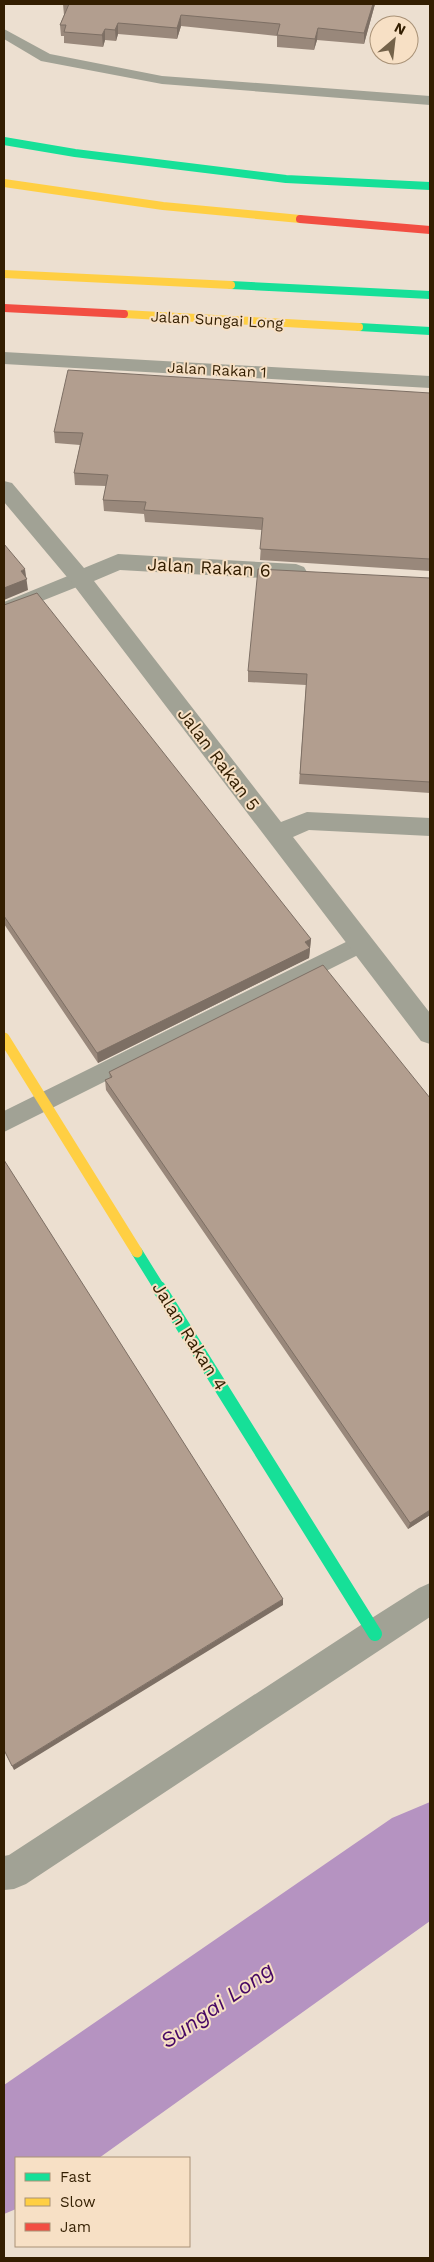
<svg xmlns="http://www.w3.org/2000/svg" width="434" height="2262" font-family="'Work Sans',sans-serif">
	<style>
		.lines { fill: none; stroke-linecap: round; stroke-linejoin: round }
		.river { fill: #b593c1; fill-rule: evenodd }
		.lane { fill: #a1a295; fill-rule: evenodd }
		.street { fill: #a1a295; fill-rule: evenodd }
		.fast-far2 { stroke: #16e098; stroke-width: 8 }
		.fast-far1 { stroke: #16e098; stroke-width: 11 }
		.fast { stroke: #16e098; stroke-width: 14 }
		.slow-far1 { stroke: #ffcf43; stroke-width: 8 }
		.slow { stroke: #ffcf43; stroke-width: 11 }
		.jam { stroke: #f24e42; stroke-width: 8 }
		.wall { fill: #99887b }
		.shaded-wall { fill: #7d6f64 }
		.building { fill: #b29e8f; stroke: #7d6f64 }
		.labels { text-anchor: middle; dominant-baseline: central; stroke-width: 4; stroke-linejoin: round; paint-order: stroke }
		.far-street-label { font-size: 15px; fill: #331e01; stroke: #f7e0c5 }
		.street-label { font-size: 18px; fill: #331e01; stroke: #f7e0c5 }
		.near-water-label { font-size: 22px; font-style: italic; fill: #460764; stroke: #f7e0c5 }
	</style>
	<rect width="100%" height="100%" fill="#ecdfd0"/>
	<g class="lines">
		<path class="river" d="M430,1802V1921L99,2158H16V2209L4,2214V2085L392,1818Z"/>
		<path class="lane" d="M4,29L50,54L162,76L430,96V105L162,84L41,61L4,39Z
			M80,571L87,573L90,578L87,583L4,616V602Z
			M362,934L370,937L373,943L370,949L4,1132V1111Z"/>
		<path class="street" d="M4,352L430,376V388L4,364Z
			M4,481L12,483L84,568L118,554L296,564L304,567L307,572L304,577L296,580L120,570L94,581L281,822L307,812L430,818V836L309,830L293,837L430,1013V1044L421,1041L72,583L4,502Z
			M430,1583V1617L26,1884L14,1889L4,1890V1856L9,1855L364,1623L419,1588Z"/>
		<path class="fast-far2" d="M4,141L75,153L286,179L430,186
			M231,285L430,295
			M359,327L430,331"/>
		<path class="fast-far1" d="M137,1252L160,1289"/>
		<path class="fast" d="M159,1288L375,1634"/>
		<path class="slow-far1" d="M4,183L163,206L300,219
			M4,274L231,285
			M124,314L359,327"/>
		<path class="slow" d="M4,1038L137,1252"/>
		<path class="jam" d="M300,219L430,230
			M4,308L124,314"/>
	</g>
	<path class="wall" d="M63,4H375L364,44L317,40L314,50L277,47V36L181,26L177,39L118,34L116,41L105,40L103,47L64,43V36H61L60,25L64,15Z
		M430,393V571L260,560L262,530L145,522L144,514L104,511L103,500L106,486L75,485L74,473L80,445L55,443L54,432Z
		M430,578V793L299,784L306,685L248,682V671Z
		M4,605L311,939L309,958L98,1063L4,924Z
		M109,1072L430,1515L408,1529L106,1090L105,1080L110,1078Z"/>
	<path class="shaded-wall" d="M373,4H375L364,44V33Z
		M181,15V26L177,39V28Z
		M118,23V34L116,41L115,30Z
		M318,28L317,40L314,50L315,39Z
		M105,29V40L103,47L102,35Z
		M25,569L28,590L4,600V588L21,571Z
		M311,939L309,958L98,1063L97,1053Z
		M430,1510V1515L408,1529L410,1523Z
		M283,1599V1605L14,1770L12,1766Z"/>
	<path class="building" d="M63,4H373L364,33L318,28L315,39L277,35L280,24L181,15L177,28L118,23L115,30L105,29L102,35L64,32L66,25H60L69,4Z
		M68,370L430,393V559L260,549L263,518L144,510L146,502L103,500L108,475L74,473L83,433L54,432Z
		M4,544L25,569L21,571L27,579L4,588Z
		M258,569L430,578V782L300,774L307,674L248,671Z
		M37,593L311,939L305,942L310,948L97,1053L4,916V605Z
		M323,965L430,1098V1510L410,1523L105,1080L112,1077L109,1072Z
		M4,1160L283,1599L12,1766L4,1750Z"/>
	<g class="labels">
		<g class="far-street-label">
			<text transform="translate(217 320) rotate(3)">Jalan Sungai Long</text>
			<text transform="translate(217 370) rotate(3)">Jalan Rakan 1</text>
		</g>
		<g class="street-label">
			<text transform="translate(209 567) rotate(3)">Jalan Rakan 6</text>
			<text transform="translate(219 759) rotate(53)">Jalan Rakan 5</text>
			<text transform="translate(190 1336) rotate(58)">Jalan Rakan 4</text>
		</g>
		<g class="near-water-label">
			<text transform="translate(217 2005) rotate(-35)">Sungai Long</text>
		</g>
	</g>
	<rect width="434" height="2262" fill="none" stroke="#331e01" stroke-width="10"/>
	<rect x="15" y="2157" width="175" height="90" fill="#f7e0c5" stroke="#a99277"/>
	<rect x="25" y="2173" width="25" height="8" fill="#16e098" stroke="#a99277"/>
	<text x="60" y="2182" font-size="15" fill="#331e01">Fast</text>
	<rect x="25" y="2198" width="25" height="8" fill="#ffcf43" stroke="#a99277"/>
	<text x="60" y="2207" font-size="15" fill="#331e01">Slow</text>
	<rect x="25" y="2223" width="25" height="8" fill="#f24e42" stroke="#a99277"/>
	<text x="60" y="2232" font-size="15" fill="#331e01">Jam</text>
	<g transform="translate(394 40) rotate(28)"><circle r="24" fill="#f7e0c5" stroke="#a99277"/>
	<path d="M0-4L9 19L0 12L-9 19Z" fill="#746249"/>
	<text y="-8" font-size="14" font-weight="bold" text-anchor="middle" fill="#331e01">N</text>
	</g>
</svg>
